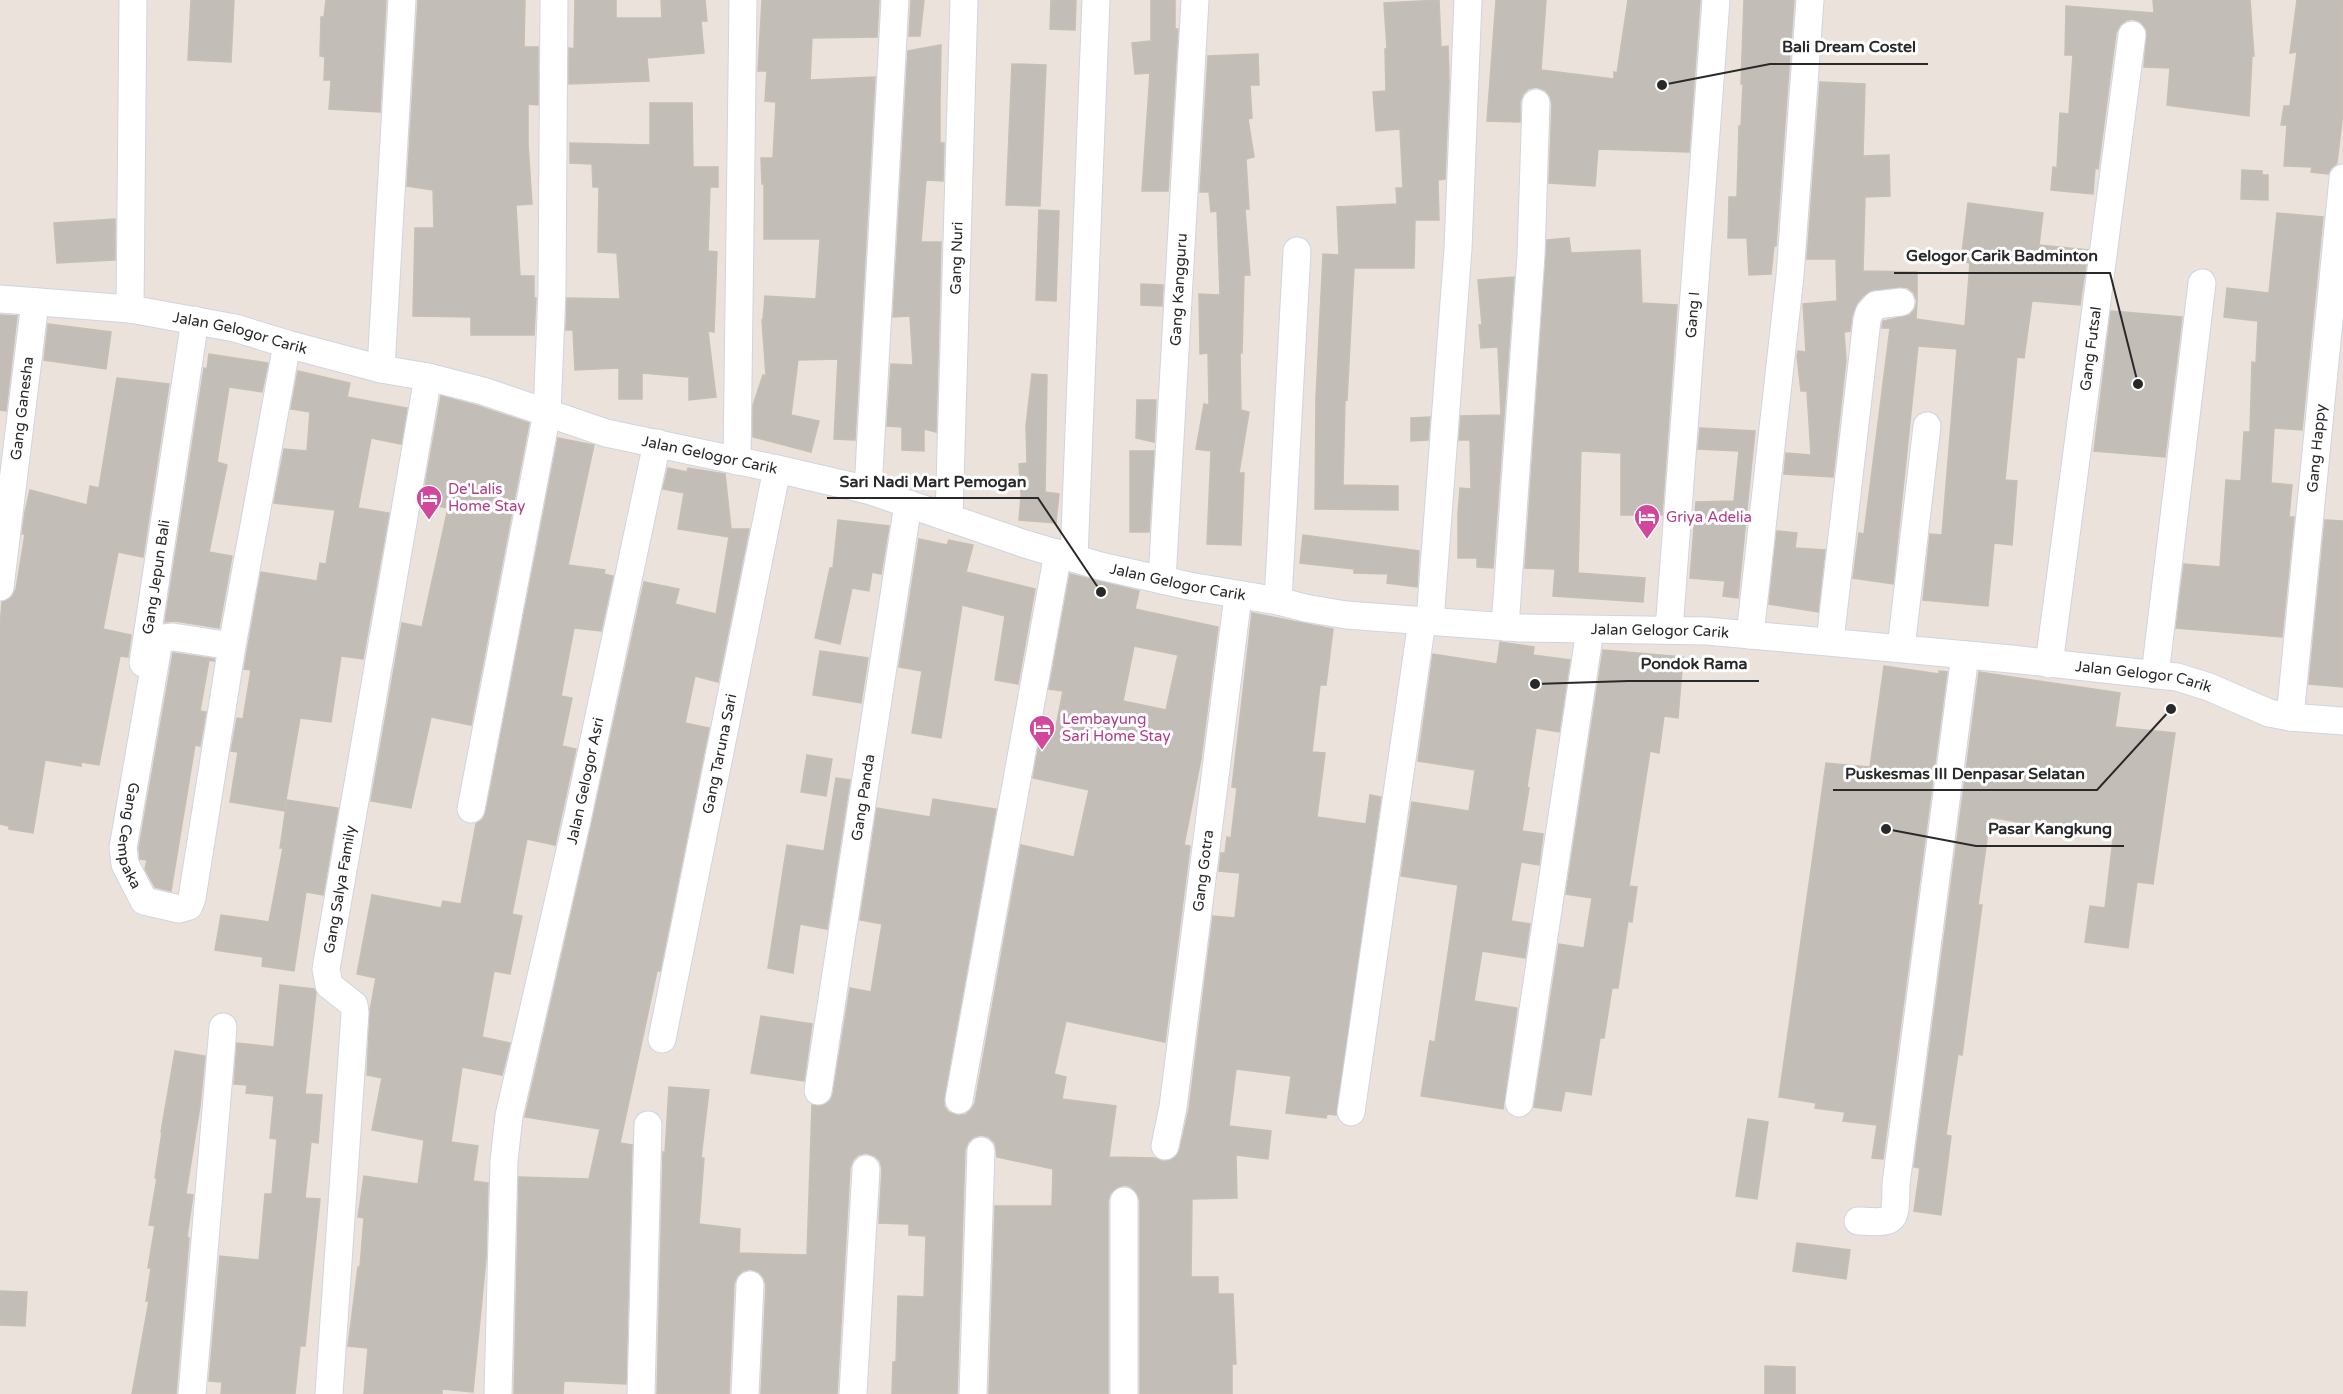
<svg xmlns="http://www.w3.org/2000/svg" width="2343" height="1394" font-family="'Varela Round',sans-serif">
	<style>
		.building { fill: #c3bdb7; stroke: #c6bfb4; stroke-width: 1.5; fill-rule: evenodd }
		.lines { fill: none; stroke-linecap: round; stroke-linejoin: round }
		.minor-casing { stroke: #d0d4e1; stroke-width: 29 }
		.minor { stroke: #fff; stroke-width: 27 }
		.labels { text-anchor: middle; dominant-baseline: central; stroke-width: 6; stroke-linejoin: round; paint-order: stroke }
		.street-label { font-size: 15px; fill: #292929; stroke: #fff }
		.hotel-label { font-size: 15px; fill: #b23c85; stroke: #fff; text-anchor: start }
		.leader { fill: none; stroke: #292929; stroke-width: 2 }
		.callout-dot { fill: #292929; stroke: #fff; stroke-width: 2 }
		.callout-label { font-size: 16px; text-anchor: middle; font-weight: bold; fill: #292929; stroke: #fff; stroke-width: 6; stroke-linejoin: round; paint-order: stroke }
	</style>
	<rect width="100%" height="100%" fill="#ebe3db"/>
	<path class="building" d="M191,0H234L231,62L188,60Z
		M326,0H386L380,112L329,109L331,80H324L325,57L320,56L321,17H324Z
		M418,0H525L524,47H538V105L528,104V144L532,204L516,205L520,276H534V298H536L534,335H471V317L413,316L415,228H434L433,190L407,186Z
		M575,0H616V18H662L661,0H705L707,21H701L704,53L647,58L649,81L569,84V48L574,49Z
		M762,0H879L877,37L812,38L810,80L875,77L855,440L834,439L838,359L798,360L791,415L819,421L811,452L753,437V405L763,375L766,376L762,320L763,319L765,296L816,299L820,239H764V184H762L761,158H773L776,102L765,101L767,71H758Z
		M911,0H924L920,36H909Z
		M1051,0H1076L1075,30L1050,29Z
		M1151,0H1175V29H1178L1168,191H1142L1150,73L1135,74L1132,43L1151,41Z
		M1439,0L1441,47L1448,46L1449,82L1445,179L1438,180L1439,220H1415L1414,268H1354L1347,400L1345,399L1343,485L1398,486V510L1315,509L1316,398L1323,254L1339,255L1337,207L1397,204L1396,188H1403L1400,129L1376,131L1373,92L1386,91L1385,49H1387L1384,3Z
		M1496,0H1546L1541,70L1614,79V72L1617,73L1628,0H1700L1689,152L1598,149L1595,186L1549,183L1552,104L1550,96L1545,90L1536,87L1528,89L1523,94L1520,102V122L1487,121Z
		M1744,0H1794L1776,246H1774L1771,274L1749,275L1747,238H1728L1729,197H1737L1739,126H1741L1743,84H1741Z
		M2153,0H2250L2254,56H2252L2249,116L2167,105L2170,68L2144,67L2147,30L2141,22L2133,19L2127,20L2120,25L2116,33L2098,169L2095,168L2093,194L2051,190L2053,167L2057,168L2060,113L2069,114L2073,55H2065L2066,6L2154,13Z
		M2297,0H2343V112L2337,163L2331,168L2328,174L2311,172L2312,167L2284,166L2287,125H2281L2284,106H2290L2297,52L2290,53Z
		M941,45L940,101V143H944L943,181L926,180L921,242H941L936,432L924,429V451L902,450V427L887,426L891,364L913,365L910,316L893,317L908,51Z
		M1258,54L1259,85H1250L1252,118L1248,119L1254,157L1246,159L1249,209H1245L1250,275H1244L1242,353H1240L1241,410L1249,412L1239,473H1244L1241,545L1207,544L1211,451L1196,449L1204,404L1209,405L1208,353L1200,354L1199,294L1220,295L1217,211L1211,212L1209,192H1200L1208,56Z
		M1012,64L1046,65L1040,206L1006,205Z
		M1820,82L1865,84L1863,156L1889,155L1890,196L1865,197L1863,271L1917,272V301L1914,293L1907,287L1873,290L1864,295L1857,303L1852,316L1850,331L1844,332L1846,360L1833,477L1784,474L1786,453L1811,455L1807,391H1801L1797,356L1798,351L1806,352L1803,304L1837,301L1836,259H1807Z
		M650,103H692L693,167H718V187H710L708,251L717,252L714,332L708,331L716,397L689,400V377L642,373V399H619V368L575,370L573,330H566L567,298L620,299L617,253L598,252L599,187H593L592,164L570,163V143L650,145Z
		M2242,170L2262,171V175H2268V200L2241,199Z
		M1968,203L2043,213L2039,245L2088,250L2080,305L2032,301L2024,358L2017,357L2005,480L2017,481L2012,545L1994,543L1988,606L1923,600L1930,534L1942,535L1957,349L1918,346L1893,584L1853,578L1859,533L1864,534L1890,328H1882L1883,321L1910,315L1915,309L1917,301L1916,319L1965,326L1970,263L1961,261Z
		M1039,210L1059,211L1056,301L1036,300Z
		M2277,213L2323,217L2302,430L2274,428L2271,483L2292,485L2289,517H2294L2282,637L2176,628L2184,564L2220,567L2226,480L2241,481L2244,432H2250L2252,362L2256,363L2258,321L2224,317L2227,288L2269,293Z
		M115,219V260L57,263L54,223Z
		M1569,238L1571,253L1640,250L1642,303L1677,305L1662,515H1621V453L1581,451L1578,573L1645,578L1643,602L1553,596L1555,569L1525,568L1547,240Z
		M1514,277L1493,568L1477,567V558H1458V514L1460,488L1471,489L1470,440H1459L1461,416L1501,415L1498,347L1481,348L1479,325H1482L1478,280Z
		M1141,284L1163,285L1162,306L1141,305Z
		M2111,311L2182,317L2165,457L2094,451Z
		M0,315L17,316L6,411L0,410Z
		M48,324L111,332L106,369L44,360Z
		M209,354L268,363L262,392L229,387L217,462L227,465L209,552L232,556L219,628L175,621L165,622L204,368L207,369Z
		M298,371L350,383L347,397L407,408L401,444L371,438L358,508L389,513L363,659L341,656L331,722L300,718L284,811L230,802L238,752L231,751L237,718L243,719L251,670L244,669L261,572L317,581L320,563L326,564L335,510L274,503L284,449L307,451L310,412L291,409Z
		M1032,374L1047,375L1045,492L1059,494L1056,523L1019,520L1021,496L1019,464L1027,463L1026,426Z
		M117,378L169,384L143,557L118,552L103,629L131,635L128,657L120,656L99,765L81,762V766L45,760L33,833L9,829V826L0,824V627L2,602L12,597L16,589L25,534H22L25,512L30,490L87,505L90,486L99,488Z
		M441,396L478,406L529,423L471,725L431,717L411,808L371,801L402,623L422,627L448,508L422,503Z
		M1137,400H1156L1154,442L1136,438Z
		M1430,417L1428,440L1411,441V418Z
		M1700,428L1755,431L1738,598L1723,596L1725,581L1690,578L1696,502L1734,501L1739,451L1698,449Z
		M558,438L594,445L568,565L605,570L604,574L613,576L601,631L574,628L561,696L572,698L562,746L576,749L555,845L527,839L512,914L522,916L510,974L494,971L482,1037L510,1043L502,1075L462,1067L451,1142L478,1146L473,1181L488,1183L486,1258L473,1392L442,1389V1394H364L368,1348L348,1346L358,1267H360L364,1218L358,1217L364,1176L418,1184L424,1140L372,1130L382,1078L367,1075L370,1010L376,978L357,974L372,895L441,908L443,901L461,904L476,824L483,819L486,812Z
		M1130,451H1154L1149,532H1130Z
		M668,468L687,472L688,468L725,474L731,529H749L718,682L695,676L685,723L709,728L660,971H657L620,1143L632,1145L626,1384L564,1381L563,1394H514L519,1177L589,1179L600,1129L525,1117L592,823L644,582L679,589L675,604L716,614L729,537L678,529L684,493L663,489Z
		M838,520L889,526L881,574L872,572L869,591L852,588L840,644L815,638L830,568H833Z
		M2325,520L2343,521V687L2309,684Z
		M1777,531L1797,533L1795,548L1825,550L1818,612L1769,604Z
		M1303,535L1419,551L1417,587L1387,583L1388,574L1354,573V569L1300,563Z
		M919,539L947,545L949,540L973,545L966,572L1035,589L1018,684L995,680L1005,616L962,605L941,738L912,733L922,671L899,667Z
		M1070,574L1139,591L1135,609L1218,627L1201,759L1184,845L1190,846L1165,1042L1066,1021L1054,1074L1066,1077L1062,1099L1116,1106L1109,1157L1155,1158L1161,1161H1169L1176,1157L1180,1149L1189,1109L1213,916L1235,918L1240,873L1219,871L1221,853H1225L1227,837L1231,838L1237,788L1232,787L1252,613L1333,629L1326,685H1320L1312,752L1325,753L1317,817L1366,824L1370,795L1381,797L1336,1115L1327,1114L1326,1118L1286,1113L1291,1076L1236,1069L1229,1126L1271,1131L1268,1159L1236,1155L1237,1198L1192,1199L1191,1277H1218V1294H1233L1236,1364H1232V1394H1140V1201L1137,1193L1131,1187L1125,1185L1116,1188L1110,1194L1108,1201V1394H989L995,1206H1052L1053,1169L997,1157L995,1143L989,1137L981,1135L974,1137L968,1142L965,1150L957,1394H892L893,1362H896L898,1296L924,1297L926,1236L909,1235V1224L879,1223L882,1169L880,1161L875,1156L866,1153L858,1155L853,1160L850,1168L837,1394H761L766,1285L764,1278L759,1272L750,1269L743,1271L737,1276L734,1284L729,1394H657L663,1152L665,1153L669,1087L709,1090L701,1158H704L699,1224L740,1229L739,1253L807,1255L812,1105H824L831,1100L833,1094L850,988L871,992L882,924L860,920L877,808L930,817L933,799L996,809L944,1097V1106L948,1112L956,1115H965L971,1110L975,1103L1021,845L1074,857L1089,790L1033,778L1041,734L1054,737L1063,691L1049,689ZM1134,646L1178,655L1166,710L1123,701Z
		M1500,642L1534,647L1533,655L1570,660L1559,732L1536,728L1527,787L1529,788L1522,831L1543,834L1539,865L1521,862L1511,921L1530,924L1525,958L1482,951L1474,1001L1517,1008L1503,1109L1421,1096L1430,1041L1435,1042L1458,885L1401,876L1412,802L1469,811L1475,770L1418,761L1433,654L1497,664Z
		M1603,650L1683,657L1678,718L1664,716L1659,753L1650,751L1629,886L1637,887L1632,922L1628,921L1618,988H1612L1604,1038H1600L1591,1095L1565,1091L1561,1111L1534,1107L1559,944L1584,948L1592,898L1566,894Z
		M820,651L868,658L861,703L813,695Z
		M173,653L214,659V661L209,660L200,711L206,712L200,746L195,745L171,891L155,887L145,869L147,860L140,859L139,848Z
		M1884,666L1939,674V671L1947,672L1883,1159L1872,1158L1877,1125L1843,1121L1845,1112L1815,1108L1816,1103L1779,1097L1826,763L1870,767Z
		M1979,672L2120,693L2115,727L2175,733L2153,884L2137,882L2128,948L2085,942L2090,906L2105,908L2113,839L1990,817L1978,905H1982L1962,1055L1958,1054L1946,1135L1951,1136L1941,1215L1914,1211L1920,1168L1914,1167Z
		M807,755L832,759L826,796L801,792Z
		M836,778L850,780L827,929L800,924L793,973L768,968L787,845L824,851Z
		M287,800L338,808L323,895L306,892L294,971L262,966L263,957L215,950L221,915L269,922L283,848H280Z
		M280,985L314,989L316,992L305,1094L322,1095L318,1143L311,1142L305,1198L320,1199L305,1346H300L295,1394H221L222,1382L209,1381L220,1256L259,1260L265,1194H272L277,1139L270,1138L274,1096L246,1093L247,1085L234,1084L237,1043L274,1047Z
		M761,1016L812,1024L804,1081L751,1073Z
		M175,1051L205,1056L200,1106L186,1194L193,1195L187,1237L189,1238L176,1394H132L149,1301H146L151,1268H148L155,1226L149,1225L157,1178H155L162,1132H161Z
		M1748,1119L1768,1122L1757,1199L1736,1196Z
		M1797,1243L1850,1250L1846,1279L1793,1271Z
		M0,1291L27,1292L25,1326L0,1325Z
		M1765,1366L1795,1367V1394H1765Z"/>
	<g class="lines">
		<g class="minor-casing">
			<g id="minor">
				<path id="s1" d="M0,299L130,309L235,328L287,344L381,369L428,377L483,391L606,433L777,469L868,490L1025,544L1100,566L1189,586L1278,601L1305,608L1346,615L1521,628L1707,631L2011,659L2177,677L2209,687L2269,713L2290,717L2343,721"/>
				<path d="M130,309L133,0"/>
				<path d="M381,369L402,0"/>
				<path d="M737,461L743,0"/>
				<path d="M868,490L895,0"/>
				<path id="s2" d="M949,518L964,0"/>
				<path d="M1074,558L1096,0"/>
				<path id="s3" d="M1162,580L1195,0"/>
				<path id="s4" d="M0,587L35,302"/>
				<path d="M1278,601L1297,251"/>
				<path d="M1430,621L1458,249L1468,0"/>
				<path d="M1505,627L1531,255L1536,103"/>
				<path id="s5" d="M1669,630L1716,0"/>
				<path d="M1750,635L1790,276L1810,0"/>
				<path d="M1830,641L1867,320L1869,313L1876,305L1901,302"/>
				<path id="s6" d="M232,646L173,637L164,638L158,646L123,848L125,864L144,901L179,909L189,906L192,898L232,646L287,344"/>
				<path d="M1901,648L1927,426"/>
				<path id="s7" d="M143,663L195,320"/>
				<path id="s8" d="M2049,664L2132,35"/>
				<path d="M2155,675L2202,283"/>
				<path id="s9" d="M2290,717L2343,178"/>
				<path d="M471,809L547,413L552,291L554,0"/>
				<path id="s10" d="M662,1039L777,469"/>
				<path id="s11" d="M818,1091L908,504"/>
				<path d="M959,1100L1058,553"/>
				<path d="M1519,1103L1590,630"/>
				<path d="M1351,1112L1422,621"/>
				<path id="s12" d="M1165,1146L1173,1107L1238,596"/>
				<path d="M1858,1221C1898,1223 1895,1223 1896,1184L1965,655"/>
				<path d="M192,1394L223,1027"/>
				<path id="s13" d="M329,1394L355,1013L354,1005L329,985L326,969L428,377"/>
				<path id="s14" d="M498,1394L504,1161L509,1116L577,820L657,443"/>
				<path d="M641,1394L648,1125"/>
				<path d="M745,1394L750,1285"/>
				<path d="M853,1394L866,1169"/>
				<path d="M973,1394L981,1151"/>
				<path d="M1124,1394V1201"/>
			</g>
		</g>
		<use href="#minor" class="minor"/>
	</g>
	<defs>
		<g id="hotel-pin" transform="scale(1.35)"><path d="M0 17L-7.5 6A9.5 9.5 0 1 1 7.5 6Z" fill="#d1479c" stroke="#fff"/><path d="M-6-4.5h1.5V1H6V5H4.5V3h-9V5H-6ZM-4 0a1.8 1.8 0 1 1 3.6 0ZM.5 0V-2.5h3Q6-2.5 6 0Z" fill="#fff"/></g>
	</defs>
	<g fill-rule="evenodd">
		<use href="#hotel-pin" x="429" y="498"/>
		<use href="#hotel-pin" x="1647" y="517"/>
		<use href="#hotel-pin" x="1042" y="728"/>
	</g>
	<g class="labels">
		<g class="street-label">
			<text stroke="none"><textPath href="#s2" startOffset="260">Gang Nuri</textPath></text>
			<text stroke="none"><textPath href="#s3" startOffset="291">Gang Kangguru</textPath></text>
			<text stroke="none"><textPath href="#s5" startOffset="316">Gang I</textPath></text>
			<text stroke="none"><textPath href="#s1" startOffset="243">Jalan Gelogor Carik</textPath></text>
			<text stroke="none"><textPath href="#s8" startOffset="318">Gang Futsal</textPath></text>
			<text stroke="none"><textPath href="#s4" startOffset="180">Gang Ganesha</textPath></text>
			<text stroke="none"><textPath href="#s9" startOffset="270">Gang Happy</textPath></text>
			<text stroke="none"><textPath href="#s1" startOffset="729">Jalan Gelogor Carik</textPath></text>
			<text stroke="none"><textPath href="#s7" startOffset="87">Gang Jepun Bali</textPath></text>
			<text stroke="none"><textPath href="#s1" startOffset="1215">Jalan Gelogor Carik</textPath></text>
			<text stroke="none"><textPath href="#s1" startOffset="1701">Jalan Gelogor Carik</textPath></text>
			<text stroke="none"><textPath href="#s1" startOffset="2187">Jalan Gelogor Carik</textPath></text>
			<text stroke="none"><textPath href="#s10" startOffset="291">Gang Taruna Sari</textPath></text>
			<text stroke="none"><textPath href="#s14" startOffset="622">Jalan Gelogor Asri</textPath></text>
			<text stroke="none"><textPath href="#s11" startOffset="297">Gang Panda</textPath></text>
			<text stroke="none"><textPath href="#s6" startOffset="272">Gang Cempaka</textPath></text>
			<text stroke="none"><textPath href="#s12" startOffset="278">Gang Gotra</textPath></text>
			<text stroke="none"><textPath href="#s13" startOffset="519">Gang Salya Family</textPath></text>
		</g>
		<g class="hotel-label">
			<text x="448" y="489">De'Lalis<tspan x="448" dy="17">Home Stay</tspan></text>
			<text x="1666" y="517">Griya Adelia</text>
			<text x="1062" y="719">Lembayung<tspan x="1062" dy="17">Sari Home Stay</tspan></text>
		</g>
	</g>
	<path class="leader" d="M1662 85L1770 64H1928M2138 384L2110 273H1894M1101 592L1038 498H827M1535 684L1628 681H1759M2171 709L2097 790H1833M1886 829L1976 846H2124"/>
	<g class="callout-dot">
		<circle cx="1662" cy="85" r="6"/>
		<circle cx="2138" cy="384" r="6"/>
		<circle cx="1101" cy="592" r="6"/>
		<circle cx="1535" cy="684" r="6"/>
		<circle cx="2171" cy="709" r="6"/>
		<circle cx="1886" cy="829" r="6"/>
	</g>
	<g class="callout-label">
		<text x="1849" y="52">Bali Dream Costel</text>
		<text x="2002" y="261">Gelogor Carik Badminton</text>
		<text x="933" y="487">Sari Nadi Mart Pemogan</text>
		<text x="1694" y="669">Pondok Rama</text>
		<text x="1965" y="779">Puskesmas III Denpasar Selatan</text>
		<text x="2050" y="834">Pasar Kangkung</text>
	</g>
</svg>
